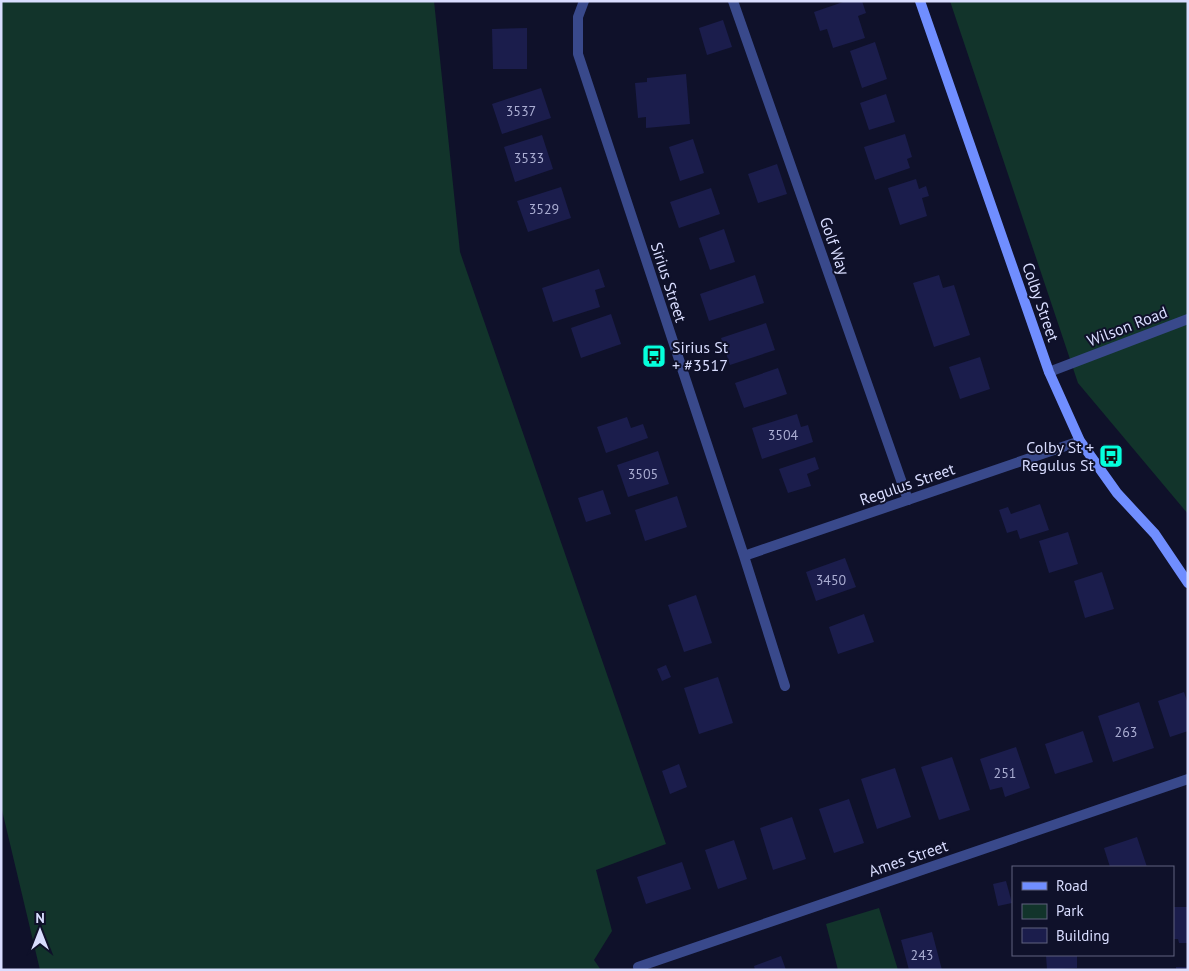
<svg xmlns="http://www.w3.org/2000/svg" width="1189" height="971" font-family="'PT Sans',sans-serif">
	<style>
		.green { fill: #12342b }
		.building { fill: #1b1d4c }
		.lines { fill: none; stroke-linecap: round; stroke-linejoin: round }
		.lane { stroke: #39498b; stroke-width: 10 }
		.street { stroke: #39498b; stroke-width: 10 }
		.secondary { stroke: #708eff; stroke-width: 10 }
		.labels { text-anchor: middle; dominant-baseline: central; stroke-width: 4; stroke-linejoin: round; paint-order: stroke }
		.number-label { font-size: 14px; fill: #aaadd2 }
		.street-label { font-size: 16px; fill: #d9ddff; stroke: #0f112a }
		.poi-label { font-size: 16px; fill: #d9ddff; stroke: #0f112a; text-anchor: start }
	</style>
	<rect width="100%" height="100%" fill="#0f112a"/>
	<path class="green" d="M1,1H434L460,252L666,844L596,870L612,931L594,960L601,970H40L1,806Z
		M950,1H1188V514L1078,383Z
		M879,908L898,970H838L826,924Z"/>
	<path class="building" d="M846,1H862L866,13L858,16L865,38L833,48L827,29L820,31L814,12Z
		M723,20L732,47L707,55L699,28Z
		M527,28V69H493L492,29Z
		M875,42L887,79L862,88L850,51Z
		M686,74L690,124L646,128V117L638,118L635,83L647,82V78Z
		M541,88L551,118L502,134L492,104Z
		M886,94L895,122L869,130L860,103Z
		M905,134L912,157L907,159L910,168L875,180L864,147Z
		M542,135L553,169L515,182L504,147Z
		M693,139L704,173L680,181L669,147Z
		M777,164L787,194L758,203L748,174Z
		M916,179L919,189L926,186L929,196L922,198L927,216L900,225L888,188Z
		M561,187L571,218L528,232L517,201Z
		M711,188L720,214L679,228L670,202Z
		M724,229L735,262L710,270L699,238Z
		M599,269L605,287L595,290L600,307L553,322L542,288Z
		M755,275L764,303L709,321L700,294Z
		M939,275L943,288L954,285L970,335L934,347L913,283Z
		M611,314L621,344L581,358L571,328Z
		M766,323L775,350L730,365L721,338Z
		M980,357L990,389L960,399L949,367Z
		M778,368L787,394L744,408L735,383Z
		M797,414L801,427L808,425L813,442L762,459L752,428Z
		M627,417L631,428L643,424L648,438L606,453L597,427Z
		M658,451L669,484L628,497L617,465Z
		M815,457L819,469L807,474L811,486L788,493L779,469Z
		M603,490L611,514L586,522L578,498Z
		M677,496L687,527L645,541L635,510Z
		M1040,504L1049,530L1020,539L1017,530L1007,533L999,510L1008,507L1011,514Z
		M1068,532L1078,564L1049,573L1039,541Z
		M845,558L856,587L816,601L806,572Z
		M1102,572L1114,609L1085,618L1074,581Z
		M696,595L712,643L684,652L668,605Z
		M864,614L874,642L838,654L829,627Z
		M666,665L671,677L662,681L657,669Z
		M718,677L733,723L699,734L684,688Z
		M1184,692L1188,704V731L1170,737L1158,701Z
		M1139,702L1154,748L1113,762L1098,716Z
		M1083,731L1093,762L1055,774L1045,744Z
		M1016,747L1030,788L1005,797L1002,787L990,790L980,759Z
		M952,757L970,810L939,820L921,767Z
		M679,764L687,787L670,794L662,771Z
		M895,768L911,817L877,829L861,779Z
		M849,799L864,843L834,853L819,809Z
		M792,817L806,859L773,870L760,828Z
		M1137,837L1147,867H1110L1104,848Z
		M734,840L747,879L718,889L705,850Z
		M682,862L691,889L646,904L637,877Z
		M1006,881L1012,903L998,906L993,884Z
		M1174,907H1188V943H1179L1178,939H1173Z
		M932,932L942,970H909L901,940Z
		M1046,955H1077V968L1047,970Z
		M781,956L786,970H755L754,966Z
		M1176,967H1188V970H1176Z"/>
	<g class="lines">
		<path class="lane" d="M733,1L908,500
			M1049,372L1188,319"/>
		<path class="street" d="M584,1L578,17V54L744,556L785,686
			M744,556L1080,441
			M638,967L1188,779"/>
		<path class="secondary" d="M920,1L1049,372L1080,441L1117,493L1155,534L1188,583"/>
	</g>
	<defs>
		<g id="bus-square" transform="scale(1.25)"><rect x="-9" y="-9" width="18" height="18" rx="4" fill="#05ffdc" stroke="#0f112a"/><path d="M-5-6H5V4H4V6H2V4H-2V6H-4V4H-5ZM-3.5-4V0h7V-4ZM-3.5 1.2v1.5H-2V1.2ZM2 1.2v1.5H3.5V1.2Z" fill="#111"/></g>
	</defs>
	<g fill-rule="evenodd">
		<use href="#bus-square" x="654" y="356"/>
		<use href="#bus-square" x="1111" y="456"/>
	</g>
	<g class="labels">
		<g class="number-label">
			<text x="521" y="111">3537</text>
			<text x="529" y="158">3533</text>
			<text x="544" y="209">3529</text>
			<text x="783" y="435">3504</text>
			<text x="643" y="474">3505</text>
			<text x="831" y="580">3450</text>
			<text x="1126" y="732">263</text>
			<text x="1005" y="773">251</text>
			<text x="922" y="955">243</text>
		</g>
		<g class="street-label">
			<text transform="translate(835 246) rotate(71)">Golf Way</text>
			<text transform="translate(669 282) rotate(72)">Sirius Street</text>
			<text transform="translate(1041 302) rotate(71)">Colby Street</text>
			<text transform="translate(1127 326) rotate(-21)">Wilson Road</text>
			<text transform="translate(907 484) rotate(-19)">Regulus Street</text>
			<text transform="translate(908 858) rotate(-19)">Ames Street</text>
		</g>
		<g class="poi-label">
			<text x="672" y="347">Sirius St<tspan x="672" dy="18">+ #3517</tspan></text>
			<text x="1094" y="447" text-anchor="end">Colby St +<tspan x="1094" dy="18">Regulus St</tspan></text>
		</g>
	</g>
	<rect width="1189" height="971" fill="none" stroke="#d9ddff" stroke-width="5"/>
	<rect x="1012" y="866" width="162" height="90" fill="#0f112a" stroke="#60637f"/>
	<rect x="1022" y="882" width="25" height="8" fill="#708eff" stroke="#60637f"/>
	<text x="1056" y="891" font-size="15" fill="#d9ddff">Road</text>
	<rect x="1022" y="904" width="25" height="15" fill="#12342b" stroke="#60637f"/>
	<text x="1056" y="916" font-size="15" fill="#d9ddff">Park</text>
	<rect x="1022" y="928" width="25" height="15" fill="#1b1d4c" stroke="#60637f"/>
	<text x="1056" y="941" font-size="15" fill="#d9ddff">Building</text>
	<g transform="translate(40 931)" stroke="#0f112a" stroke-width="4" paint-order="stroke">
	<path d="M0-4L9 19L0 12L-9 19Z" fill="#d9ddff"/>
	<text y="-8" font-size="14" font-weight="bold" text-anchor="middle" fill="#d9ddff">N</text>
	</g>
</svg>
